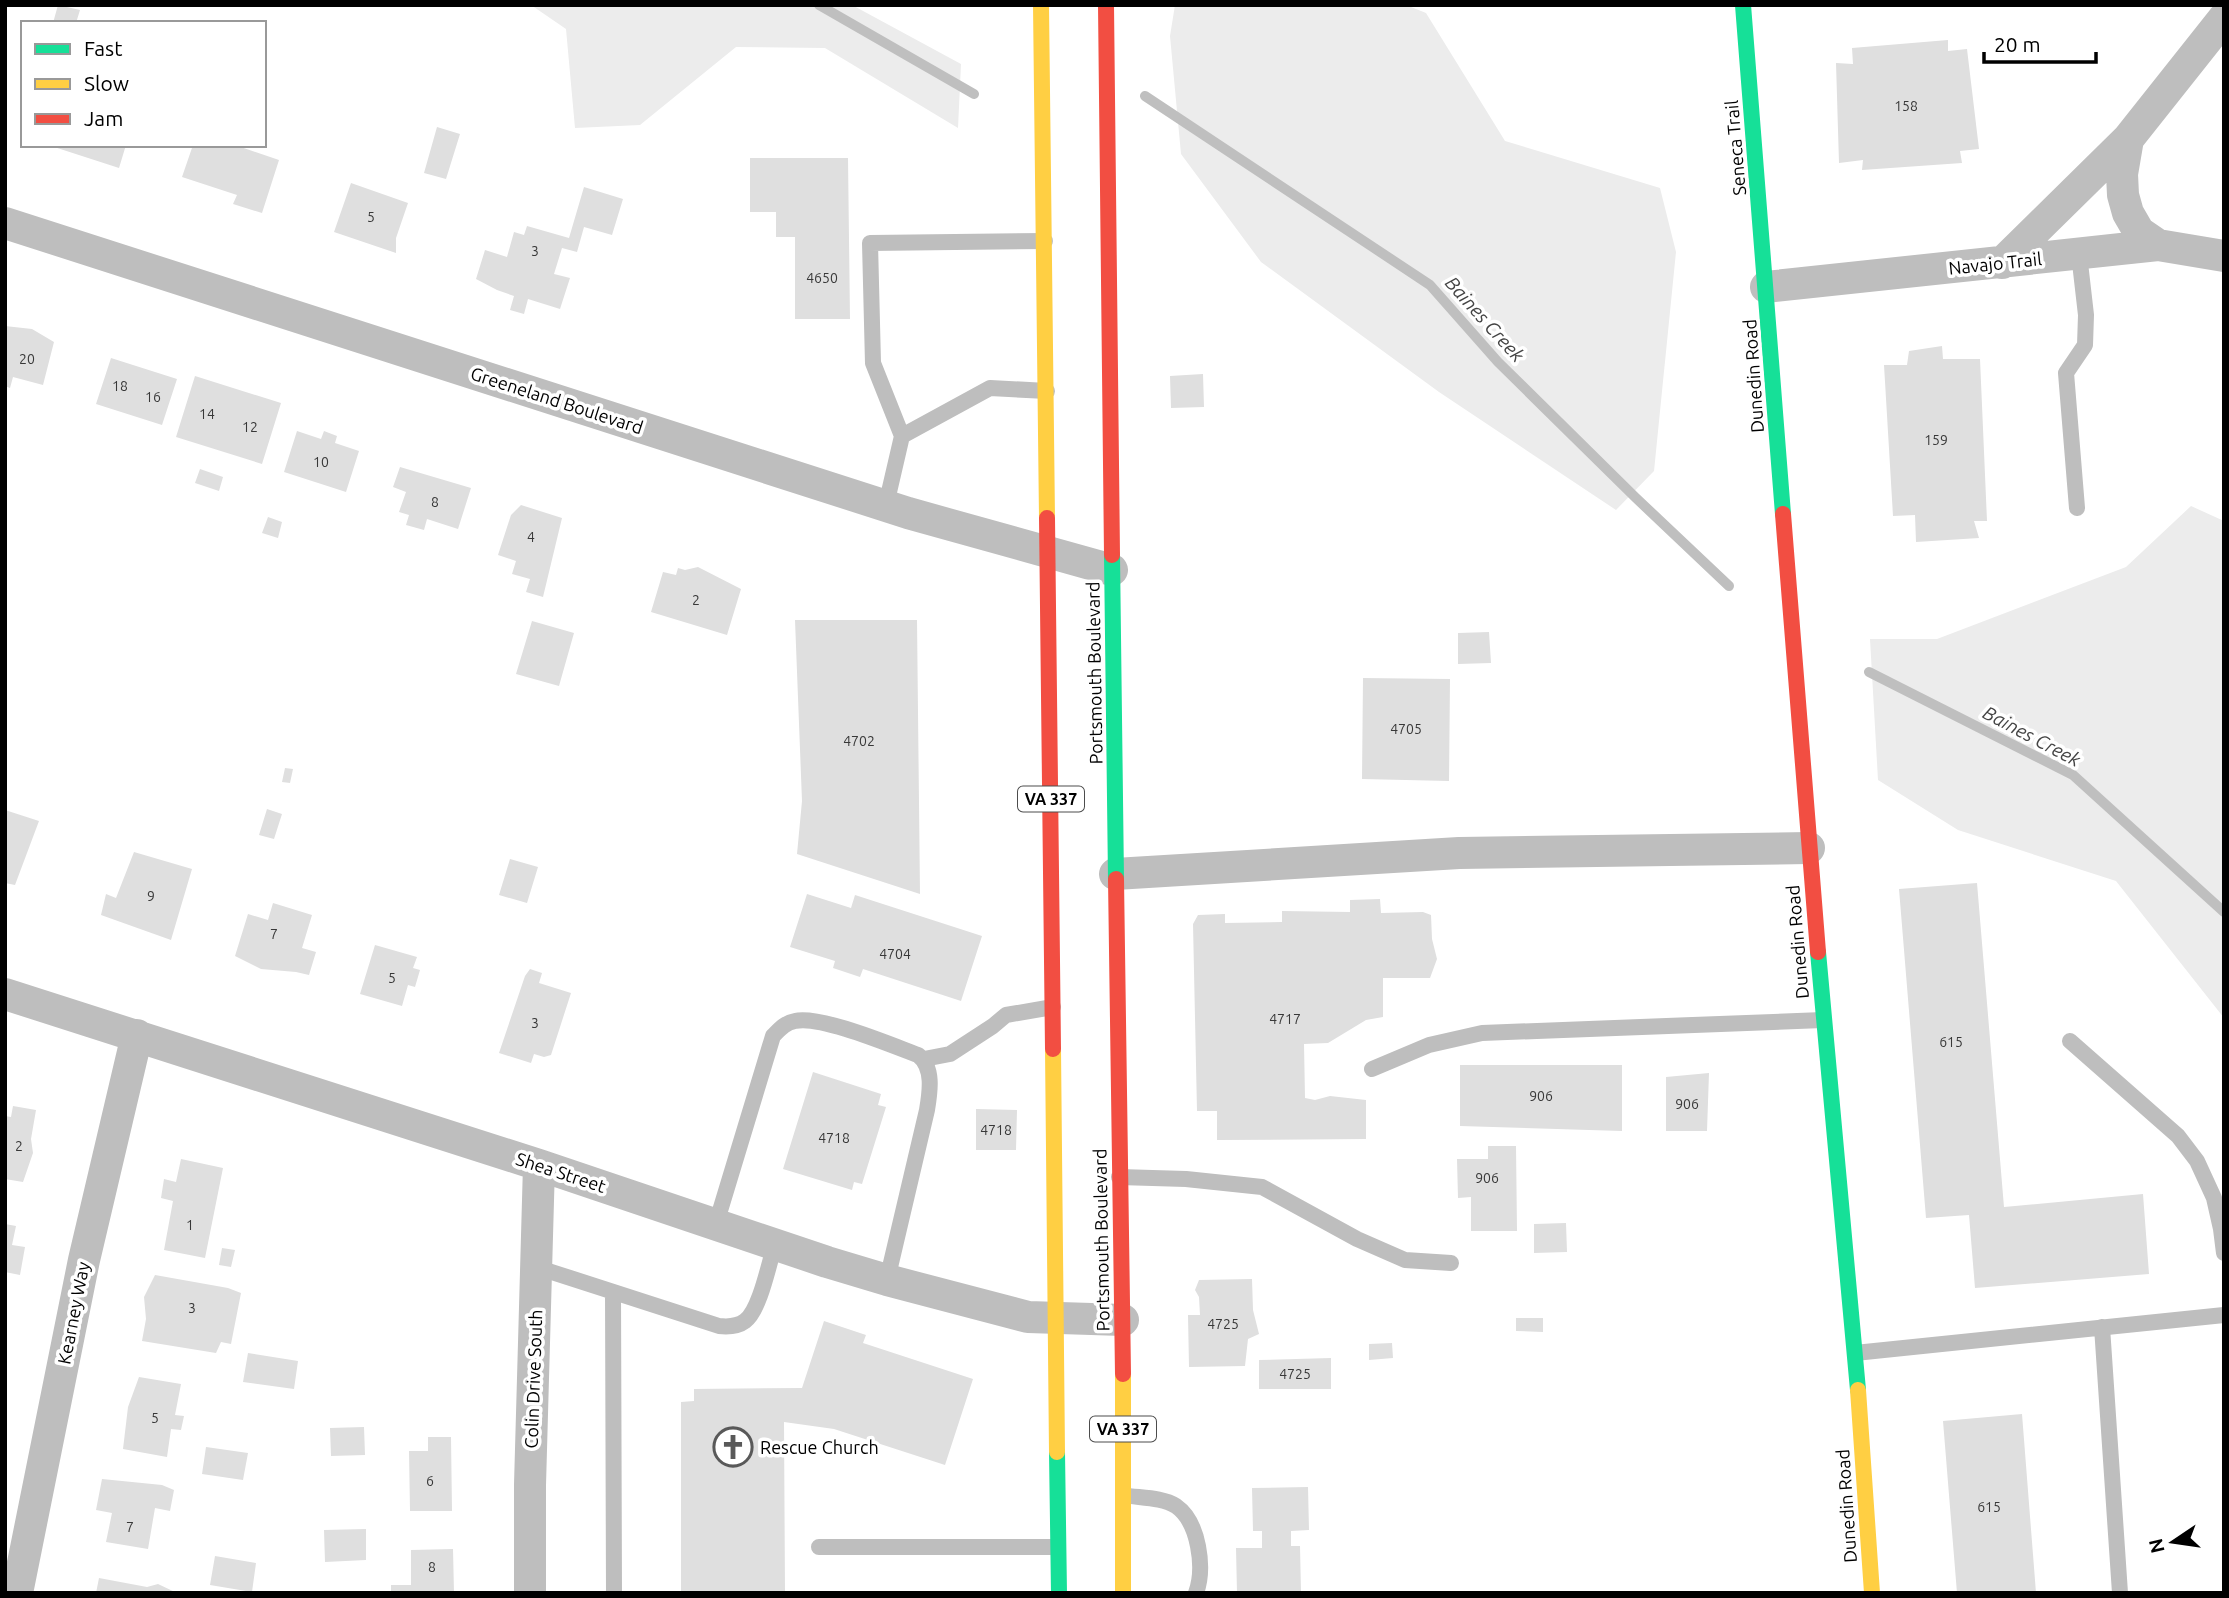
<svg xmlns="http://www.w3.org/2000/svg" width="2229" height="1598" font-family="Ubuntu,sans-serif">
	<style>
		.green { fill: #ececec }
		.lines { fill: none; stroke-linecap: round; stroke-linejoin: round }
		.stream { stroke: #bfbfbf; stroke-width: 10 }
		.building { fill: #dfdfdf }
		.lane { stroke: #bebebe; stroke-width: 16 }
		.street { stroke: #bebebe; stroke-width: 32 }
		.fast { stroke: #16e098; stroke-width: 16 }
		.slow { stroke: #ffcf43; stroke-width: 16 }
		.jam { stroke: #f24e42; stroke-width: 16 }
		.labels { text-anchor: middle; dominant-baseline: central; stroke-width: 7; stroke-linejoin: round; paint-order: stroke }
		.number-label { font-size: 14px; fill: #383838 }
		.shield { fill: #fff; stroke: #4c4c4c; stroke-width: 2 }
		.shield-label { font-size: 16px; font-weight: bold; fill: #000 }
		.street-label { font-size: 18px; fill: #000; stroke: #fff }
		.poi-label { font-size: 18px; fill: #000; stroke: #fff; text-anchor: start }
		.water-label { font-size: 19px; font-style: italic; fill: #444; stroke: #fff }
	</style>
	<rect width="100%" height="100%" fill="#fff"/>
	<path class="green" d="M531,5H852L961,64L958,128L825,48L736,47L640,125L575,128L566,29Z
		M1175,5H1406L1426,13L1505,141L1660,188L1676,252L1654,471L1616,510L1439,392L1261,262L1181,154L1170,36Z
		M2191,506L2224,521V1018L2116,881L1958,830L1878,780L1870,639H1937L2126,567Z"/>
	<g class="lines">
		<path class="stream" d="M819,5L974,94
			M1145,96L1430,285L1498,362L1636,498L1729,586
			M1869,672L2073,775L2224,912"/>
	</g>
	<path class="building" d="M58,5L80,10L76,23H53Z
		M1948,40V51L1967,49L1979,149L1960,151L1962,163L1862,170L1863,160L1839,163L1836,63L1853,64L1852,48Z
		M437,127L460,134L446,179L424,173Z
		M48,145H126L119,168Z
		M193,145H235L279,160L262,213L233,204L237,195L182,177Z
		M750,158H848L850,319H795V237H776V212H750Z
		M351,183L408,203L396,238V253L334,232Z
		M584,187L623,199L612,235L584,227L577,252L562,248L554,274L570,278L560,309L528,299L524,314L510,310L514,296L497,290L476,279L485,250L507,257L514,232L524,235L527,226L569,238Z
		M5,326L32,329L54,342L43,385L13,377L10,388L5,386Z
		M1942,346L1943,359H1980L1987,521H1974L1979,538L1916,542L1915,515L1893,516L1884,365H1907L1909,351Z
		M111,358L177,379L162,425L96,404Z
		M1203,374L1204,407L1171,408L1170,376Z
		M195,376L281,403L262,464L176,437Z
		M297,431L321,439L324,431L337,436L335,443L359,451L346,492L284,472Z
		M400,467L471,488L458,529L427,519L424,530L406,525L409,515L399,512L406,492L393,487Z
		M200,469L223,477L219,491L195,483Z
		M521,505L562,518L543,597L526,592L530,579L512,574L516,561L498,555L511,515Z
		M268,517L282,522L278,538L262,533Z
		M698,567L741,589L727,635L651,612L663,572L676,575L678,568L685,570Z
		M795,620H917L920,894L797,854L802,801Z
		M532,621L574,633L559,686L516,674Z
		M1489,632L1491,663L1458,664V633Z
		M1363,678L1450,679L1449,781L1362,779Z
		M285,768L293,769L290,783L282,782Z
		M267,809L282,814L274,839L259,835Z
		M5,810L39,821L15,885L5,883Z
		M134,852L192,869L171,940L101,915L106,894L116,898Z
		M510,859L538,867L527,903L499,895Z
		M1977,883L2004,1207L2143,1194L2149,1274L1975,1288L1969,1215L1926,1218L1899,889Z
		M807,894L851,908L855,895L982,936L961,1001L863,969L860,977L833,968L835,961L790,947Z
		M1380,899L1381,913L1423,912L1431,915L1432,939L1437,959L1430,978H1383V1017L1366,1020L1328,1043L1304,1044L1305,1098L1315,1100L1330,1096L1366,1100V1139L1217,1140V1111H1197L1193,924L1198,915L1225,914V923L1282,922V911L1350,912V900Z
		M273,903L312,915L302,948L316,952L309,975L296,972L261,969L235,956L248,914L268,920Z
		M375,945L417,957L413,968L420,970L415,987L408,985L402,1006L360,994Z
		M530,969L542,973L539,983L571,993L551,1055L544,1057L534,1054L531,1063L499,1053L525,976Z
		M1460,1065H1622V1131L1460,1126Z
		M813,1072L881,1094L878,1105L886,1107L862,1184L854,1182L852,1190L783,1169Z
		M1709,1073L1707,1131H1666V1077Z
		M13,1106L36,1110L31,1139L33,1153L23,1182L5,1179V1116L11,1117Z
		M976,1109L1017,1110L1016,1150H976Z
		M1488,1146H1516L1517,1231H1471V1197L1458,1198L1457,1159H1488Z
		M181,1159L223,1168L205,1258L164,1250L173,1201L161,1198L164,1179L176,1182Z
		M1566,1223L1567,1252L1534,1253V1224Z
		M5,1224L16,1226L12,1245L25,1247L20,1275L5,1272Z
		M222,1248L235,1250L231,1267L219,1265Z
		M155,1275L228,1288L241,1293L231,1344L221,1342L216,1353L142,1341L146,1319L144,1297Z
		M1252,1279L1253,1310L1259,1334L1248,1339L1245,1366L1189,1367L1188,1315H1200L1199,1297L1195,1290L1199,1280Z
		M1516,1318H1543V1332L1516,1331Z
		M824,1321L866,1335L863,1343L973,1379L945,1465L834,1429L784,1422L785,1593H681V1402L694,1401V1389L802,1388Z
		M1392,1343L1393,1358L1369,1360V1344Z
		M248,1353L298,1361L294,1389L243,1382Z
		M1331,1358V1389H1259V1360Z
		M139,1377L181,1384L175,1415L184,1416L181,1430L171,1429L167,1457L123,1449L128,1407Z
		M2022,1414L2036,1593H1957L1943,1421Z
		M364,1427L365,1455L331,1456L330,1428Z
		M428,1437H451L452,1511H410L409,1451H428Z
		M206,1447L248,1453L243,1480L202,1474Z
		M102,1479L162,1485L174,1490L170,1511L155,1508L148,1549L106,1542L112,1513L96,1510Z
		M1308,1487L1309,1530L1291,1531V1546H1300L1301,1593H1237L1236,1548H1262V1531H1253L1252,1488Z
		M366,1529V1560L325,1562L324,1530Z
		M453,1549L454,1593H391V1585H411V1550Z
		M215,1556L256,1563L252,1592L210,1585Z
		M99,1578L147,1587L158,1584L177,1593H96Z"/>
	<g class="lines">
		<path class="lane" d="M902,436L873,363L870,243L1045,241
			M886,505L902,436L990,388L1047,391
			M2077,508L2066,373L2085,345L2086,315L2079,254
			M2070,1041L2178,1136L2197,1161L2214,1198L2221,1229L2224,1253
			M924,1059L950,1054L993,1026L1006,1015L1053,1007
			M1372,1069L1429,1045L1482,1033L1823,1020
			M1119,1177L1186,1179L1262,1187L1357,1239L1405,1260L1451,1263
			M716,1224L773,1036C780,1029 785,1023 795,1021C820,1015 891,1045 918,1055C934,1067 930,1092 927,1110L887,1280
			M536,1267L719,1326C728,1327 737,1327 745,1321C760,1310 769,1263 775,1244
			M613,1292L614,1593
			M2102,1327L2120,1593
			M1855,1353L2224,1315
			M1123,1495C1139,1498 1162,1497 1176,1506C1199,1522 1205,1568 1196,1593
			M819,1547H1058"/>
		<path class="street" d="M5,223L908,513L1112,570
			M2158,245L2139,232L2128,213L2123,195L2122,174L2128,139L2224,18
			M2002,263L2128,139
			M1766,287L2158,245L2224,256
			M1115,874L1459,853L1809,848
			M5,994L539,1165L827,1262L887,1280L1028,1317L1123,1320
			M17,1593L84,1260L137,1035
			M530,1593V1485L539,1165"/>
		<path class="fast" d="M1743,5L1783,514
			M1112,555L1116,879
			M1818,952L1858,1390
			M1057,1452L1059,1593"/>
		<path class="slow" d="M1041,5L1047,518
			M1053,1049L1057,1452
			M1123,1374V1593
			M1858,1390L1872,1593"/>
		<path class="jam" d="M1106,5L1112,555
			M1783,514L1818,952
			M1047,518L1053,1049
			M1116,879L1123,1374"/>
	</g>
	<defs>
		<g id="church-ring" transform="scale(2.0125)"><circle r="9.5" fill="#fff" stroke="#595959" stroke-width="1.5"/><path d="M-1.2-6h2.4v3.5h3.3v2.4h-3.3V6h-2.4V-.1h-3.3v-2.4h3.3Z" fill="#595959"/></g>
	</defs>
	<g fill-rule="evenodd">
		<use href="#church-ring" x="733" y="1447"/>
	</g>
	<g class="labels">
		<g class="number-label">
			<text x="1906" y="106">158</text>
			<text x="371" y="217">5</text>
			<text x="535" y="251">3</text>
			<text x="822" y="278">4650</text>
			<text x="27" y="359">20</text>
			<text x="120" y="386">18</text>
			<text x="153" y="397">16</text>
			<text x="207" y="414">14</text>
			<text x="250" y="427">12</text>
			<text x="1936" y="440">159</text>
			<text x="321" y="462">10</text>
			<text x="435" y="502">8</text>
			<text x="531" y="537">4</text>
			<text x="696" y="600">2</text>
			<text x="1406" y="729">4705</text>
			<text x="859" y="741">4702</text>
			<text x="151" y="896">9</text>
			<text x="274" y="934">7</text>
			<text x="895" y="954">4704</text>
			<text x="392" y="978">5</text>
			<text x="1285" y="1019">4717</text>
			<text x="535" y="1023">3</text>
			<text x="1951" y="1042">615</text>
			<text x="1541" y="1096">906</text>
			<text x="1687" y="1104">906</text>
			<text x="996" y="1130">4718</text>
			<text x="834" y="1138">4718</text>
			<text x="19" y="1146">2</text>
			<text x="1487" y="1178">906</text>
			<text x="190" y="1225">1</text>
			<text x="192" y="1308">3</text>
			<text x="1223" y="1324">4725</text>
			<text x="1295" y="1374">4725</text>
			<text x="155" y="1418">5</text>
			<text x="430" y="1481">6</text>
			<text x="1989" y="1507">615</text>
			<text x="130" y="1527">7</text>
			<text x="432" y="1567">8</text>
		</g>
		<g class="shield">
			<rect x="1018" y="786.5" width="66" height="25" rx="5"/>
			<rect x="1090" y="1416.5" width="66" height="25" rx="5"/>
		</g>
		<g class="shield-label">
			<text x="1051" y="799">VA 337</text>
			<text x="1123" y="1429">VA 337</text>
		</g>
		<g class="street-label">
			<text transform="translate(1735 148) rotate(-95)">Seneca Trail</text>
			<text transform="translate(1995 263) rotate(-6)">Navajo Trail</text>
			<text transform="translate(1753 376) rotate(-94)">Dunedin Road</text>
			<text transform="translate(557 400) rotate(18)">Greeneland Boulevard</text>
			<text transform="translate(1094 673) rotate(-91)">Portsmouth Boulevard</text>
			<text transform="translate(1797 942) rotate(-95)">Dunedin Road</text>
			<text transform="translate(561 1172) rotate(18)">Shea Street</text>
			<text transform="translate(1101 1240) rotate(-91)">Portsmouth Boulevard</text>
			<text transform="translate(73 1313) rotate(-79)">Kearney Way</text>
			<text transform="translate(533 1379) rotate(-88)">Colin Drive South</text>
			<text transform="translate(1846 1506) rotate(-94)">Dunedin Road</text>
		</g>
		<g class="poi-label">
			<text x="760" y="1447">Rescue Church</text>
		</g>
		<g class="water-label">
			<text transform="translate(1485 319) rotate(48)">Baines Creek</text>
			<text transform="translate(2032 736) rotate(28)">Baines Creek</text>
		</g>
	</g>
	<rect width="2229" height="1598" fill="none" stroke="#000000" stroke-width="14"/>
	<rect x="21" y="21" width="245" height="126" fill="#ffffff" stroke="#999999" stroke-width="2"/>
	<rect x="35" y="44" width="35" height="10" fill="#16e098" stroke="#999999" stroke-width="2"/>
	<text x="84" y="56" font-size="21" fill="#000000">Fast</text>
	<rect x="35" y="79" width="35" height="10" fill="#ffcf43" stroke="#999999" stroke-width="2"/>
	<text x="84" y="91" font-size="21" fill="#000000">Slow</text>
	<rect x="35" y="114" width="35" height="10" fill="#f24e42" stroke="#999999" stroke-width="2"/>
	<text x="84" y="126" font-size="21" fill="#000000">Jam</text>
	<g transform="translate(2173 1542) rotate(257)" stroke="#ffffff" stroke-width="5" paint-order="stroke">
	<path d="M0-5L12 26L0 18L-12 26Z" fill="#000000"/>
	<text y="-10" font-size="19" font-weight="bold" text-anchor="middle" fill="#000000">N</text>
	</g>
	<path d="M1984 52v10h112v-10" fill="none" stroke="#000000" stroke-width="3.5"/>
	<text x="1994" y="52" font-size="21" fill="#000000" stroke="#ffffff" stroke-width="5" paint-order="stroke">20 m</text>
</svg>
